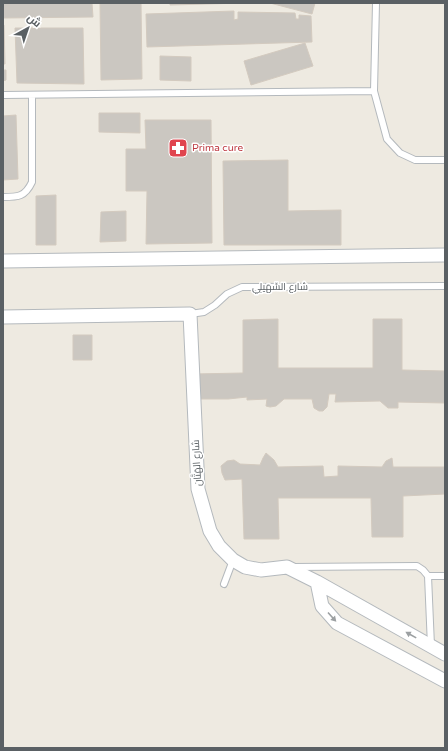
<svg xmlns="http://www.w3.org/2000/svg" width="448" height="751" font-family="'Varela Round',Cairo,sans-serif">
	<style>
		.building { fill: #cbc7c1; stroke: #d3cabf }
		.lines { fill: none; stroke-linecap: round; stroke-linejoin: round }
		.service-casing { stroke: #b4b9bd; stroke-width: 8 }
		.minor-casing { stroke: #b4b9bd; stroke-width: 15 }
		.service { stroke: #fff; stroke-width: 6 }
		.minor { stroke: #fff; stroke-width: 13 }
		.oneway { fill: #9ca0a2 }
		.labels { text-anchor: middle; dominant-baseline: central; stroke-width: 3; stroke-linejoin: round; paint-order: stroke }
		.health-label { font-size: 10px; fill: #be3a42; stroke: #fff; text-anchor: start }
		.street-label { font-size: 10px; fill: #5a6064; stroke: #fff }
	</style>
	<rect width="100%" height="100%" fill="#eeeae1"/>
	<path class="building" d="M3,3H92L93,17L3,18Z
		M100,3H141L142,79L101,80Z
		M170,3H243L170,5Z
		M270,3H315L312,14Z
		M234,11V20L238,19V12L295,13L296,19H299V15L311,16L312,42L147,47L146,14Z
		M3,25H4L5,64H3Z
		M15,28H83L84,84L17,83Z
		M305,43L313,66L251,85L244,61Z
		M160,56L191,57V81L160,80Z
		M3,70H6V80L3,81Z
		M99,113H140V133L99,132Z
		M16,115L18,179L3,180V116Z
		M145,120H211L212,243L146,244L147,191H126V149H146Z
		M288,160V211L341,210V245H224L223,161Z
		M56,195V245H36V196Z
		M126,211V241L100,242L101,212Z
		M278,319V368H373V319H402V370L445,371V403L398,402V408H388L380,401L335,402L336,394H329L327,407L323,411H319L314,408L312,399H284L276,406L270,407L266,406L267,399L247,400V397L228,399H193V374L243,373V320Z
		M73,335H92V360H73Z
		M266,453L274,460L278,467L323,466L324,477L338,476V466L382,467L386,461L392,458L393,467H445V494L403,496V537H372L371,498H278L279,539H244L242,479L225,480L222,473L221,466L227,461L234,460L240,464L260,465L263,458Z"/>
	<g class="lines">
		<g class="service-casing">
			<path id="service" d="M376,3L374,91L387,139L400,153L415,160H445
				M3,95L374,91
				M3,197C18,197 25,197 32,182V95
				M190,314L204,312L215,305L227,294L242,287L445,286
				M294,567L417,566L423,570L428,576L431,646
				M428,576H445
				M224,584L233,560"/>
		</g>
		<g class="minor-casing">
			<path id="minor" d="M3,261L445,255
				M3,317L190,314L198,489L210,531L219,546L233,560L245,567L261,570L287,567L317,582L445,654
				M317,582L322,606L337,623L445,681"/>
		</g>
		<use href="#service" class="service"/>
		<use href="#minor" class="minor"/>
	</g>
	<defs><path id="oneway-solid" d="M-6-.8H1V-3.2L6.5 0L1 3.2V.8H-6Z"/></defs>
	<g class="oneway">
		<use href="#oneway-solid" transform="translate(332 617) rotate(48)"/>
		<use href="#oneway-solid" transform="translate(411 635) rotate(-151)"/>
	</g>
	<defs>
		<g id="pharmacy-square" transform="scale(1)"><rect x="-9" y="-9" width="18" height="18" rx="4" fill="#e0444e" stroke="#fff"/><path d="M-2-6h4v4h4v4h-4v4h-4v-4h-4v-4h4Z" fill="#fff"/></g>
	</defs>
	<g fill-rule="evenodd">
		<use href="#pharmacy-square" x="178" y="148"/>
	</g>
	<g class="labels">
		<g class="health-label">
			<text x="192" y="148">Prima cure</text>
		</g>
		<g class="street-label">
			<text x="280" y="287">شارع السِّهَيلِي</text>
			<text transform="translate(197 463) rotate(-93)">شارع الهَتَّان</text>
		</g>
	</g>
	<rect width="448" height="751" fill="none" stroke="#5a6064" stroke-width="8"/>
	<g transform="translate(28 28) rotate(40)" stroke="#ffffff" stroke-width="3" paint-order="stroke">
	<path d="M0-3L7 15L0 10L-7 15Z" fill="#5a6064"/>
	<text y="-6" font-size="11" font-weight="bold" text-anchor="middle" fill="#5a6064">ش</text>
	</g>
</svg>
